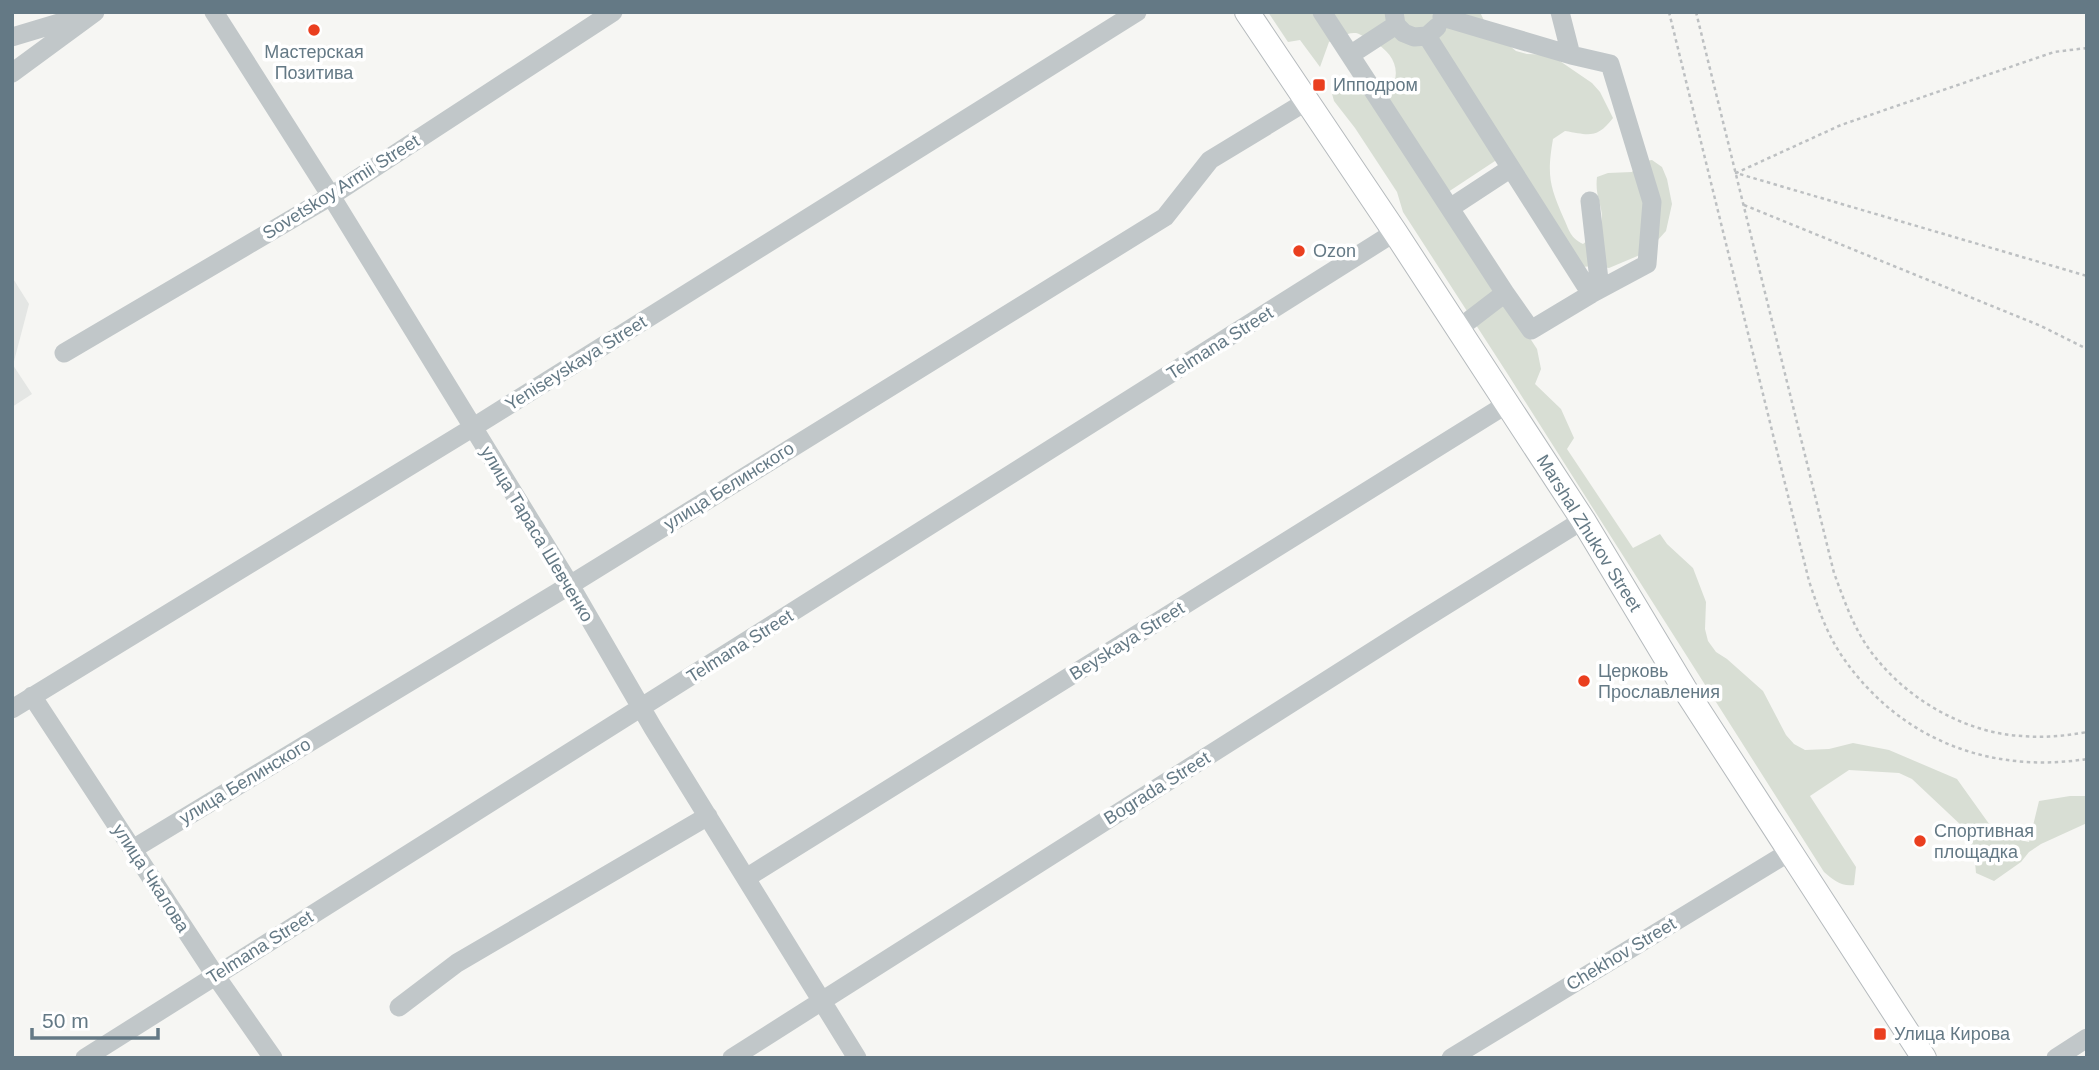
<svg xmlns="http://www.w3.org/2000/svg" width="2099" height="1070" font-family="Arial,sans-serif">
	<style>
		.built { fill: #e4e6e4 }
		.green { fill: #d8ded4 }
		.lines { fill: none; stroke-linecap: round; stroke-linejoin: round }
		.major-casing { stroke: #b5babd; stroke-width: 26 }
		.path { stroke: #bdc0c2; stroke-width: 2.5; stroke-dasharray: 3.5 3.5; stroke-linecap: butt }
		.minor { stroke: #c1c7c9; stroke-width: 19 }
		.major { stroke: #fff; stroke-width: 24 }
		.poi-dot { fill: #ea3f1f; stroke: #fff; stroke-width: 2.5 }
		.labels { text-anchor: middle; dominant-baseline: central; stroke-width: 7; stroke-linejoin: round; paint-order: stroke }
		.poi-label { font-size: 18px; fill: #647985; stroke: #fff; text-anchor: start }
		.street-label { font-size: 18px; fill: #647985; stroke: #fff }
	</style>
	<rect width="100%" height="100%" fill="#f6f6f3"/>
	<path class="built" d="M12,277L29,304L13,365L32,394L12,407Z"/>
	<path class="green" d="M1268,12H1480L1487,27L1516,51L1527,54L1551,55L1592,83L1600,92L1613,118C1597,139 1589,135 1565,131L1553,139C1547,175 1549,185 1564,219C1570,232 1570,237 1583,244C1618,218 1593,208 1597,177L1608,173L1632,172L1639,162L1652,160L1662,167L1667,179L1672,204L1666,231L1647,252L1609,268L1595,266L1581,267L1498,159L1439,198L1537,349L1541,369L1535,384L1561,409L1574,438L1567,449L1633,548L1660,534L1667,544L1693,568L1706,602L1705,629L1708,641L1716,652L1727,659L1763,691L1786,735L1794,744L1805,750L1829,749L1853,743L1889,750L1957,779L1997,835L2029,842L2039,801L2070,796H2087V823L2041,844L2029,852L2021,862L1994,881L1976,873L1974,851L1963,827L1912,779L1899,773L1849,770L1810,796L1856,867L1854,885C1842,887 1833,880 1824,872L1507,373L1403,212L1397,192L1355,128L1334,101L1331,90L1342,85L1378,94L1390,92C1403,70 1393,52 1372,41C1367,39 1361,34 1356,33C1347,32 1337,38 1329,42L1320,67L1300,40L1288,42Z"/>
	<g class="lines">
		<g class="major-casing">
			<path id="major" d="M1247,12L1395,232L1583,520L1684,688L1924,1058"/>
		</g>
		<path class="path" d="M1669,12L1809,581C1818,608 1827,635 1844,659C1901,740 1990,774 2087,759
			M1696,12L1834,573C1843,597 1851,621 1865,643C1898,694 1961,733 2022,736C2044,738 2065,736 2087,732
			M2087,48L2054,52L1841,125L1736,173L2087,276
			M1744,205L2041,326L2087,349"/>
		<path class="minor" d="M214,12L331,196L570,585L653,728L857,1058
			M1322,12L1505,293
			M1394,12L1396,25L1404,33L1414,37L1427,36L1437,27
			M1442,17L1571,55
			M1427,36L1591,294L1647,264L1652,202L1610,64L1571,55L1560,12
			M12,37L82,16
			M1350,55L1396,25
			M12,73L95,12
			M1450,208L1511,168
			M1458,329L1505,293L1531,330L1591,294L1599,280L1590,201
			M64,353L331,196L613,12
			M32,696L215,975L273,1058
			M12,709L472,428L1137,12
			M133,849L570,585L1165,217L1210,160L1307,101
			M746,878L1507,404
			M399,1007L457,963L708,816
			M85,1058L1395,232
			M732,1058L1414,625L1583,520
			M1451,1058L1791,851
			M2056,1058L2087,1038"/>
		<use href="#major" class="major"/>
	</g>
	<g class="poi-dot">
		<circle cx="314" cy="30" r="7"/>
		<rect x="1312" y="78" width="14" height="14" rx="3.5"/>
		<circle cx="1299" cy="251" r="7"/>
		<circle cx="1584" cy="681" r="7"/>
		<circle cx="1920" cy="841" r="7"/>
		<rect x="1873" y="1027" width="14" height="14" rx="3.5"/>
	</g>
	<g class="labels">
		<g class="poi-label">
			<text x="314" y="52" text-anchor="middle">Мастерская<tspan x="314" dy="21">Позитива</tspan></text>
			<text x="1333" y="85">Ипподром</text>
			<text x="1313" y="251">Ozon</text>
			<text x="1598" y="671">Церковь<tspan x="1598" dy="21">Прославления</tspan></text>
			<text x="1934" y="831">Спортивная<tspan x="1934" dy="21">площадка</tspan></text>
			<text x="1894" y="1034">Улица Кирова</text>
		</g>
		<g class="street-label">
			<text transform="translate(341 187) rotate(-32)">Sovetskoy Armii Street</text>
			<text transform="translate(1220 343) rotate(-32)">Telmana Street</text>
			<text transform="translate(576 363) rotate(-32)">Yeniseyskaya Street</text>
			<text transform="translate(729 486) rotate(-32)">улица Белинского</text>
			<text transform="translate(1589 533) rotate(58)">Marshal Zhukov Street</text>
			<text transform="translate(537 534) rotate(59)">улица Тараса Шевченко</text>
			<text transform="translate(1127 641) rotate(-32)">Beyskaya Street</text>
			<text transform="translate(740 646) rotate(-32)">Telmana Street</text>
			<text transform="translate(245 781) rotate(-31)">улица Белинского</text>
			<text transform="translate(1157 788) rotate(-32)">Bograda Street</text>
			<text transform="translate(151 878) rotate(57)">улица Чкалова</text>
			<text transform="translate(260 947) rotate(-32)">Telmana Street</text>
			<text transform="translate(1621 954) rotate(-31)">Chekhov Street</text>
		</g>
	</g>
	<rect width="2099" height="1070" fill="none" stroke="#647985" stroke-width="28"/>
	<path d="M32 1028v10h126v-10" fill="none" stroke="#647985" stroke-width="3.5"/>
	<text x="42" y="1028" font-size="21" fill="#647985" stroke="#ffffff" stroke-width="5" paint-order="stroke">50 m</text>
</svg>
